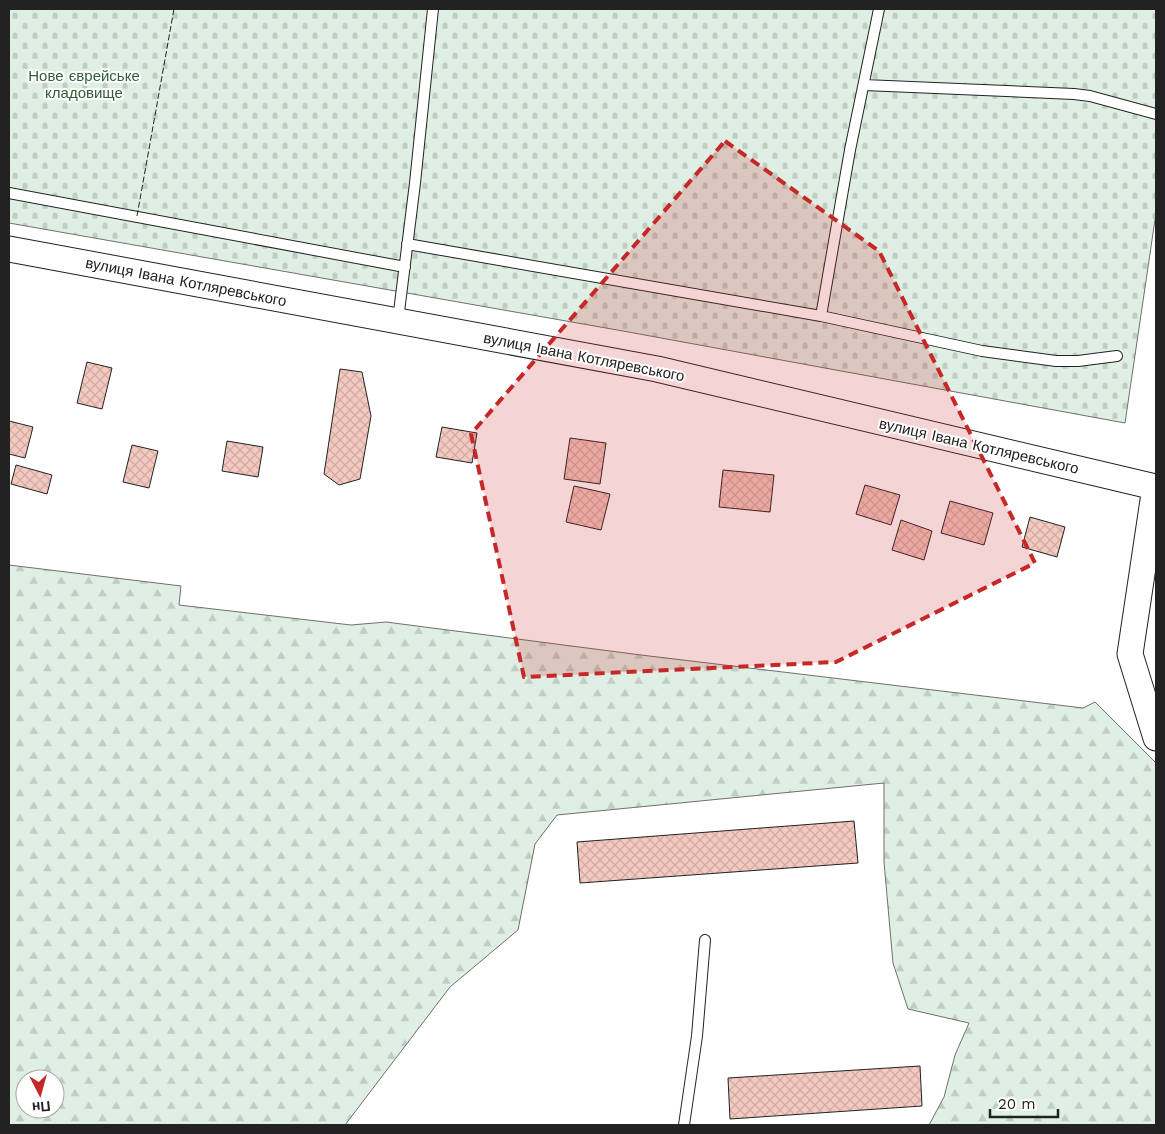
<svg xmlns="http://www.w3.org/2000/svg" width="1165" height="1134" font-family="'Work Sans',sans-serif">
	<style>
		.forest { fill: url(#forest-firs); stroke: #6f6f6f; fill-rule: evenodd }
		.cemetery { fill: url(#cemetery-stones); stroke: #6f6f6f }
		.building { fill: url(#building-cross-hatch); stroke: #222 }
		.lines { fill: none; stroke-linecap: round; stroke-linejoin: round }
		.service-casing { stroke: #222; stroke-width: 12 }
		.tertiary-casing { stroke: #222; stroke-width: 27 }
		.service { stroke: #fff; stroke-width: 10 }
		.tertiary { stroke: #fff; stroke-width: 25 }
		.fence { stroke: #222; stroke-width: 1; stroke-dasharray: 6 2.5; stroke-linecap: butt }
		.marked { fill: #c62828; fill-opacity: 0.2; stroke: #c62828; stroke-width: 4; stroke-dasharray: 10 6; stroke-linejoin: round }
		.labels { text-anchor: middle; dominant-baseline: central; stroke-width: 4; stroke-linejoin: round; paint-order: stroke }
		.park-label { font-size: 15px; fill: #2f5e38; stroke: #fff }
		.street-label { font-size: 15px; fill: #222; stroke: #fff }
	</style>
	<defs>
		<pattern id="forest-firs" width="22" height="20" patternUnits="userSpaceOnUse" patternTransform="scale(1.25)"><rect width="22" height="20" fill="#e0efe3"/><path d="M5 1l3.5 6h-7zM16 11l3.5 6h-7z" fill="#c0cdc2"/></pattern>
		<pattern id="cemetery-stones" width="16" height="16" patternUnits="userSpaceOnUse" patternTransform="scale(1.25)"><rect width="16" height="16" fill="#e0efe3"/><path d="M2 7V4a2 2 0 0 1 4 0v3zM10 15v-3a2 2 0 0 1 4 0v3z" fill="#c0cdc2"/></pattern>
		<pattern id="building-cross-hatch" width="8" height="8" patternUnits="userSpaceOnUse" patternTransform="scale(1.25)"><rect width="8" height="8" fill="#f3c9c0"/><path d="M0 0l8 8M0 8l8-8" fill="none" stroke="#d0aca5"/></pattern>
	</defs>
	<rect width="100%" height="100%" fill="#fff"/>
	<path class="forest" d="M9,565L181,586L179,605L351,625L386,622L641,655L1083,708L1095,702L1156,763V1125H929L944,1097L955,1055L969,1023L908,1009L893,963L884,862V783L557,815L535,844L518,930L450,987L345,1125H9ZM25,1079H55V1109H25Z"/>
	<path class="cemetery" d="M9,9H1156V213L1125,423L623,331L9,223Z"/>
	<path class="building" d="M87,362L112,368L102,409L77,403Z
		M340,369L362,372L371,416L360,479L339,485L324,474Z
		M9,421L33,427L25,458L9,454Z
		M442,427L477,433L472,463L436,457Z
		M570,438L606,443L600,484L564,479Z
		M227,441L263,447L258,477L222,471Z
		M132,445L158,451L149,488L123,482Z
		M16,465L52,475L47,494L11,484Z
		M723,470L774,475L770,512L719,507Z
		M865,485L900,495L891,525L856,514Z
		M574,486L610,494L601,530L566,522Z
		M950,501L993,513L984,545L941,533Z
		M1030,517L1065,527L1057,557L1022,547Z
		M901,520L932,531L924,560L892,550Z
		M854,821L858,863L580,883L577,842Z
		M920,1066L922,1106L730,1119L728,1078Z"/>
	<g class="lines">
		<g class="service-casing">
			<path id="service" d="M864,85L1074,94L1090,96L1156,114
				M9,193L405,267
				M407,244L821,316L982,351L1056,361H1078L1117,356
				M821,316L850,150L879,9
				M398,320L415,183L433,9
				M684,1125L697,1036L705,940"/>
		</g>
		<g class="tertiary-casing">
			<path id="tertiary" d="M9,249L657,369L1155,487L1130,654L1156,738"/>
		</g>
		<use href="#service" class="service"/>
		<use href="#tertiary" class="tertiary"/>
		<path class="fence" d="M137,216L174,9"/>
	</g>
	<path class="marked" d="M725,141L879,251L1035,563L836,662L524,677L471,434Z"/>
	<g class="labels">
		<g class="park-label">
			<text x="84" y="76">Нове єврейське<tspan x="84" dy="17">кладовище</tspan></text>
		</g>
		<g class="street-label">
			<text transform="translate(186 282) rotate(11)">вулиця Івана Котляревського</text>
			<text transform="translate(584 357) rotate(11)">вулиця Івана Котляревського</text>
			<text transform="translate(979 446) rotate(13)">вулиця Івана Котляревського</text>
		</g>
	</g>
	<rect width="1165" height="1134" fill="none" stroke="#222222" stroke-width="20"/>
	<g transform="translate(40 1094) rotate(174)"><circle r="24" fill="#ffffff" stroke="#a7a7a7"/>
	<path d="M0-4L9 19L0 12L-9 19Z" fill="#c62828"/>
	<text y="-8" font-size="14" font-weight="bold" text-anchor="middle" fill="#222222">Пн</text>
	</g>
	<path d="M990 1109v8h68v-8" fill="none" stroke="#222222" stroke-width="2.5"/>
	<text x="998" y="1109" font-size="15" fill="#222222" stroke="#ffffff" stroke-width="4" paint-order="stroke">20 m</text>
</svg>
